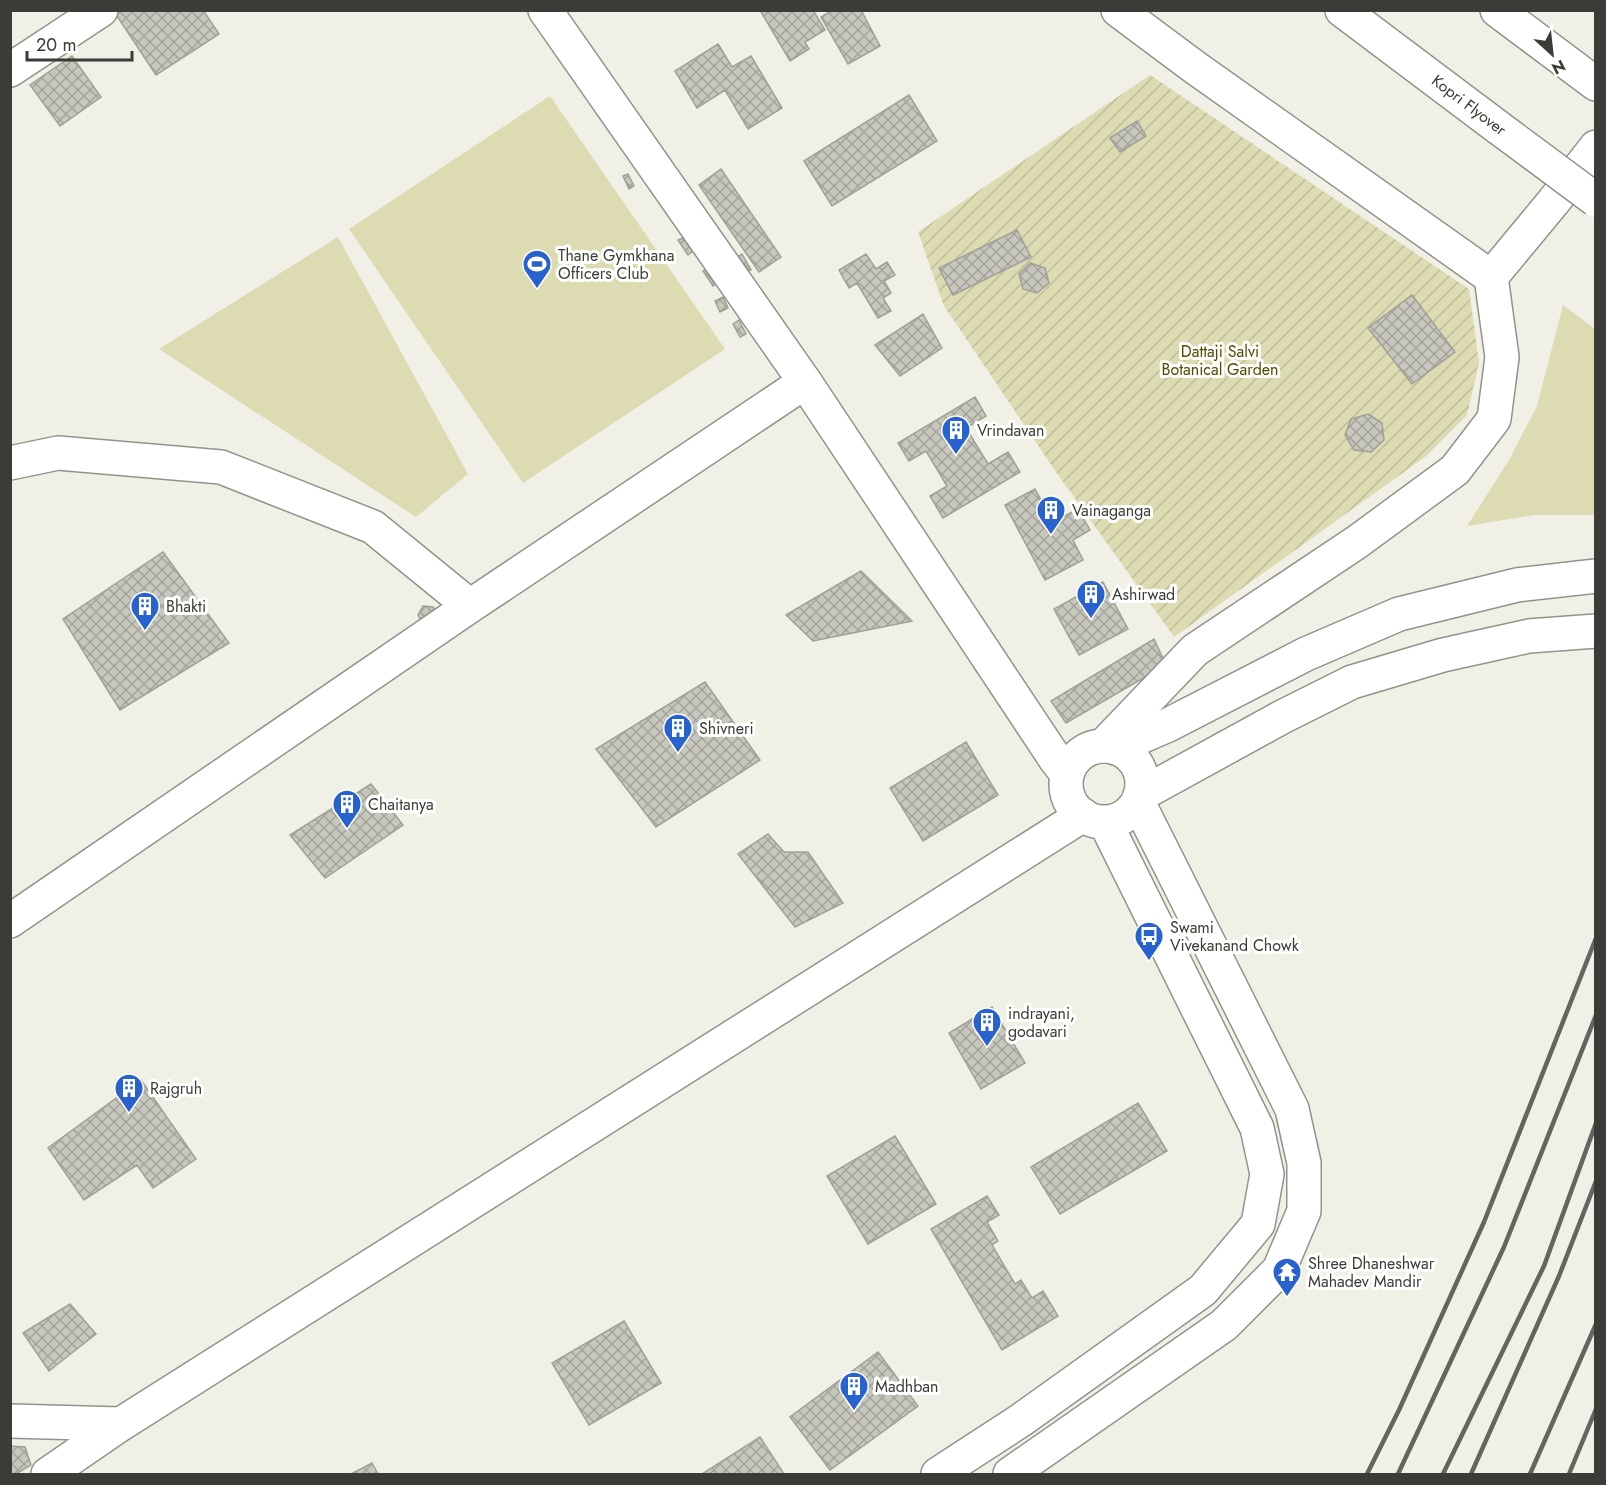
<svg xmlns="http://www.w3.org/2000/svg" width="1606" height="1485" font-family="Jost,sans-serif">
	<style>
		.park { fill: #dcdbb2 }
		.garden { fill: url(#garden-furrows) }
		.building { fill: url(#building-cross-hatch); stroke: #a0a097; stroke-width: 1.5 }
		.lines { fill: none; stroke-linecap: round; stroke-linejoin: round }
		.minor-casing { stroke: #93938b; stroke-width: 36 }
		.tertiary-casing { stroke: #93938b; stroke-width: 36 }
		.secondary-casing { stroke: #93938b; stroke-width: 36 }
		.trunk-casing { stroke: #93938b; stroke-width: 36 }
		.minor { stroke: #fff; stroke-width: 33 }
		.tertiary { stroke: #fff; stroke-width: 33 }
		.secondary { stroke: #fff; stroke-width: 33 }
		.trunk { stroke: #fff; stroke-width: 33 }
		.rail { stroke: #656560; stroke-width: 4.5 }
		.trunk-bridge-casing { stroke: #93938b; stroke-width: 36; stroke-linecap: butt }
		.trunk-bridge { stroke: #fff; stroke-width: 33 }
		.labels { text-anchor: middle; dominant-baseline: central; stroke-width: 6; stroke-linejoin: round; paint-order: stroke }
		.street-label { font-size: 16px; fill: #3b3b38; stroke: #fffffe }
		.poi-label { font-size: 16px; fill: #3b3b38; stroke: #fffffe; text-anchor: start }
		.park-label { font-size: 16px; fill: #504c00; stroke: #fffffe }
	</style>
	<defs>
		<pattern id="garden-furrows" width="10" height="10" patternUnits="userSpaceOnUse" patternTransform="scale(1.5)"><rect width="10" height="10" fill="#dcdbb2"/><path d="M-1 1l2-2M0 10L10 0M9 11l2-2" fill="none" stroke="#bebd9a"/></pattern>
		<pattern id="building-cross-hatch" width="8" height="8" patternUnits="userSpaceOnUse" patternTransform="scale(1.5)"><rect width="8" height="8" fill="#c7c7be"/><path d="M0 0l8 8M0 8l8-8" fill="none" stroke="#a3a39b"/></pattern>
	</defs>
	<rect width="100%" height="100%" fill="#f0f0e7"/>
	<path class="park" d="M550,96L725,349L523,483L349,229Z
		M338,237L468,474L416,517L159,349Z
		M1563,305L1595,329V515H1534L1467,526L1509,460L1537,406Z"/>
	<path class="garden" d="M1150,75L1469,289L1479,363L1467,415L1425,457L1174,637L1056,472L944,306L918,232Z"/>
	<path class="building" d="M118,10H203L219,34L156,75L115,13Z
		M760,10H813L825,30L805,42L809,49L790,61Z
		M833,10H861L880,46L848,64L821,17Z
		M718,44L732,67L751,56L782,108L748,129L725,90L697,108L675,71Z
		M72,56L101,97L60,126L30,85Z
		M909,95L937,141L832,206L804,161Z
		M1137,121L1146,136L1120,152L1110,138Z
		M721,169L781,257L759,272L699,185Z
		M628,174L634,186L629,189L623,176Z
		M1017,230L1031,257L953,295L939,268Z
		M685,237L694,250L688,255L678,240Z
		M742,254L751,270L744,273L736,258Z
		M866,254L876,269L887,262L895,275L884,281L891,293L883,298L891,311L878,318L857,283L849,288L839,270Z
		M1030,263L1045,268L1049,283L1037,293L1023,289L1019,274Z
		M711,266L720,281L713,286L703,271Z
		M1412,295L1455,352L1412,384L1368,328Z
		M723,297L728,308L720,312L715,301Z
		M923,314L942,348L900,376L875,345Z
		M739,320L746,334L740,337L733,324Z
		M975,397L986,416L966,428L988,464L1008,452L1020,472L943,518L930,496L947,486L926,451L909,461L898,443Z
		M1368,414L1382,423L1384,440L1371,452L1354,450L1345,435L1351,419Z
		M1035,489L1053,522L1078,509L1090,530L1073,540L1083,560L1045,580L1005,505Z
		M163,552L229,643L120,710L63,619Z
		M861,571L912,621L813,641L786,615Z
		M1103,582L1128,629L1079,655L1054,609Z
		M423,606L433,607L438,615L423,624L418,615Z
		M1154,639L1166,665L1066,723L1051,701Z
		M705,682L760,760L656,827L596,749Z
		M966,742L998,795L923,841L890,788Z
		M371,784L403,825L325,878L290,835Z
		M768,834L784,852H808L843,903L795,927L738,854Z
		M992,1007L1025,1063L981,1089L949,1033Z
		M141,1080L196,1159L153,1188L137,1165L84,1200L48,1148Z
		M1138,1103L1167,1151L1060,1214L1031,1167Z
		M895,1136L936,1204L868,1244L827,1176Z
		M987,1196L999,1215L987,1222L998,1241L992,1245L1015,1284L1021,1280L1032,1298L1043,1291L1058,1316L1002,1350L931,1229Z
		M70,1304L96,1334L49,1371L23,1333Z
		M624,1321L661,1383L589,1425L552,1363Z
		M878,1352L918,1406L830,1470L790,1417Z
		M760,1437L784,1474H702Z
		M10,1446L25,1447L31,1465L16,1474H10Z
		M372,1463L378,1474H351Z"/>
	<g class="lines">
		<g class="minor-casing">
			<path id="minor" d="M10,70L101,10
				M10,463L58,453L221,467L373,527L470,606
				M10,921L470,606L805,382
				M10,1421L121,1424
				M48,1474L121,1424L1083,815"/>
		</g>
		<g class="tertiary-casing">
			<path id="tertiary" d="M545,10L805,382L1056,760L1067,774
				M1491,277L1554,201L1596,147
				M1103,746L1195,650L1357,542L1455,470L1494,419L1502,357L1491,277L1193,66L1118,10"/>
		</g>
		<g class="secondary-casing">
			<path id="secondary" d="M1066 784a38 38 0 1 1 76 0a38 38 0 1 1-76 0Z
				M1115,748L1168,725L1306,654L1399,614L1517,585L1596,576
				M1140,795L1282,717L1352,682L1443,655L1529,636L1596,631
				M938,1474L1021,1420L1203,1290L1258,1224L1267,1174L1257,1128L1105,822
				M1010,1474L1224,1325L1279,1270L1304,1211V1163L1292,1109L1138,802"/>
		</g>
		<g class="trunk-casing">
			<path id="trunk" d="M1342,10L1499,128
				M1497,10L1596,84"/>
		</g>
		<use href="#minor" class="minor"/>
		<use href="#tertiary" class="tertiary"/>
		<use href="#secondary" class="secondary"/>
		<use href="#trunk" class="trunk"/>
		<path class="rail" d="M1367,1474L1399,1410L1484,1222L1596,938
			M1398,1474L1504,1247L1596,1015
			M1443,1474L1544,1266L1596,1123
			M1471,1474L1559,1276L1596,1181
			M1530,1474L1596,1324
			M1569,1474L1596,1409"/>
		<g class="trunk-bridge-casing">
			<path id="trunk-bridge" d="M1499,128L1596,200"/>
		</g>
		<use href="#trunk-bridge" class="trunk-bridge"/>
	</g>
	<defs>
		<g id="stadium-pin" transform="scale(1.5)"><path d="M0 17L-7.5 6A9.5 9.5 0 1 1 7.5 6Z" fill="#2762cf" stroke="#fffffe"/><path d="M0-5a6.5 5 0 1 0 0 10a6.5 5 0 1 0 0-10ZM-3.5-1.8h7v3.6h-7Z" fill="#fff"/></g>
		<g id="building-pin" transform="scale(1.5)"><path d="M0 17L-7.5 6A9.5 9.5 0 1 1 7.5 6Z" fill="#2762cf" stroke="#fffffe"/><path d="M-4-6H4V6H1V3H-1V6H-4ZM-2.5-4.3h1.7v1.8h-1.7ZM.8-4.3h1.7v1.8H.8ZM-2.5-1h1.7V.8h-1.7ZM.8-1h1.7V.8H.8Z" fill="#fff"/></g>
		<g id="bus-pin" transform="scale(1.5)"><path d="M0 17L-7.5 6A9.5 9.5 0 1 1 7.5 6Z" fill="#2762cf" stroke="#fffffe"/><path d="M-5-6H5V4H4V6H2V4H-2V6H-4V4H-5ZM-3.5-4V0h7V-4ZM-3.5 1.2v1.5H-2V1.2ZM2 1.2v1.5H3.5V1.2Z" fill="#fff"/></g>
		<g id="temple-pin" transform="scale(1.5)"><path d="M0 17L-7.5 6A9.5 9.5 0 1 1 7.5 6Z" fill="#2762cf" stroke="#fffffe"/><path d="M0-6L5-2H3V0L6.5 2.5H4V6H1.5V3h-3V6H-4V2.5H-6.5L-3 0V-2H-5Z" fill="#fff"/></g>
	</defs>
	<g fill-rule="evenodd">
		<use href="#stadium-pin" x="537" y="264"/>
		<use href="#building-pin" x="956" y="430"/>
		<use href="#building-pin" x="1051" y="510"/>
		<use href="#building-pin" x="1091" y="594"/>
		<use href="#building-pin" x="145" y="606"/>
		<use href="#building-pin" x="678" y="728"/>
		<use href="#building-pin" x="347" y="804"/>
		<use href="#bus-pin" x="1149" y="936"/>
		<use href="#building-pin" x="987" y="1022"/>
		<use href="#building-pin" x="129" y="1088"/>
		<use href="#temple-pin" x="1287" y="1272"/>
		<use href="#building-pin" x="854" y="1386"/>
	</g>
	<g class="labels">
		<g class="street-label">
			<text transform="translate(1469 105) rotate(37)">Kopri Flyover</text>
		</g>
		<g class="poi-label">
			<text x="558" y="255">Thane Gymkhana<tspan x="558" dy="18">Officers Club</tspan></text>
			<text x="977" y="430">Vrindavan</text>
			<text x="1072" y="510">Vainaganga</text>
			<text x="1112" y="594">Ashirwad</text>
			<text x="166" y="606">Bhakti</text>
			<text x="699" y="728">Shivneri</text>
			<text x="368" y="804">Chaitanya</text>
			<text x="1170" y="927">Swami<tspan x="1170" dy="18">Vivekanand Chowk</tspan></text>
			<text x="1008" y="1013">indrayani,<tspan x="1008" dy="18">godavari</tspan></text>
			<text x="150" y="1088">Rajgruh</text>
			<text x="1308" y="1263">Shree Dhaneshwar<tspan x="1308" dy="18">Mahadev Mandir</tspan></text>
			<text x="875" y="1386">Madhban</text>
		</g>
		<g class="park-label">
			<text x="1220" y="351">Dattaji Salvi<tspan x="1220" dy="18">Botanical Garden</tspan></text>
		</g>
	</g>
	<rect width="1606" height="1485" fill="none" stroke="#3b3b38" stroke-width="24"/>
	<g transform="translate(1552 54) rotate(153)" stroke="#fffffe" stroke-width="4.5" paint-order="stroke">
	<path d="M0-4.5L10 22L0 15L-10 22Z" fill="#3b3b38"/>
	<text y="-9" font-size="16" font-weight="bold" text-anchor="middle" fill="#3b3b38">N</text>
	</g>
	<path d="M27 51v9h105v-9" fill="none" stroke="#3b3b38" stroke-width="3"/>
	<text x="36" y="51" font-size="18" fill="#3b3b38" stroke="#fffffe" stroke-width="4.5" paint-order="stroke">20 m</text>
</svg>
